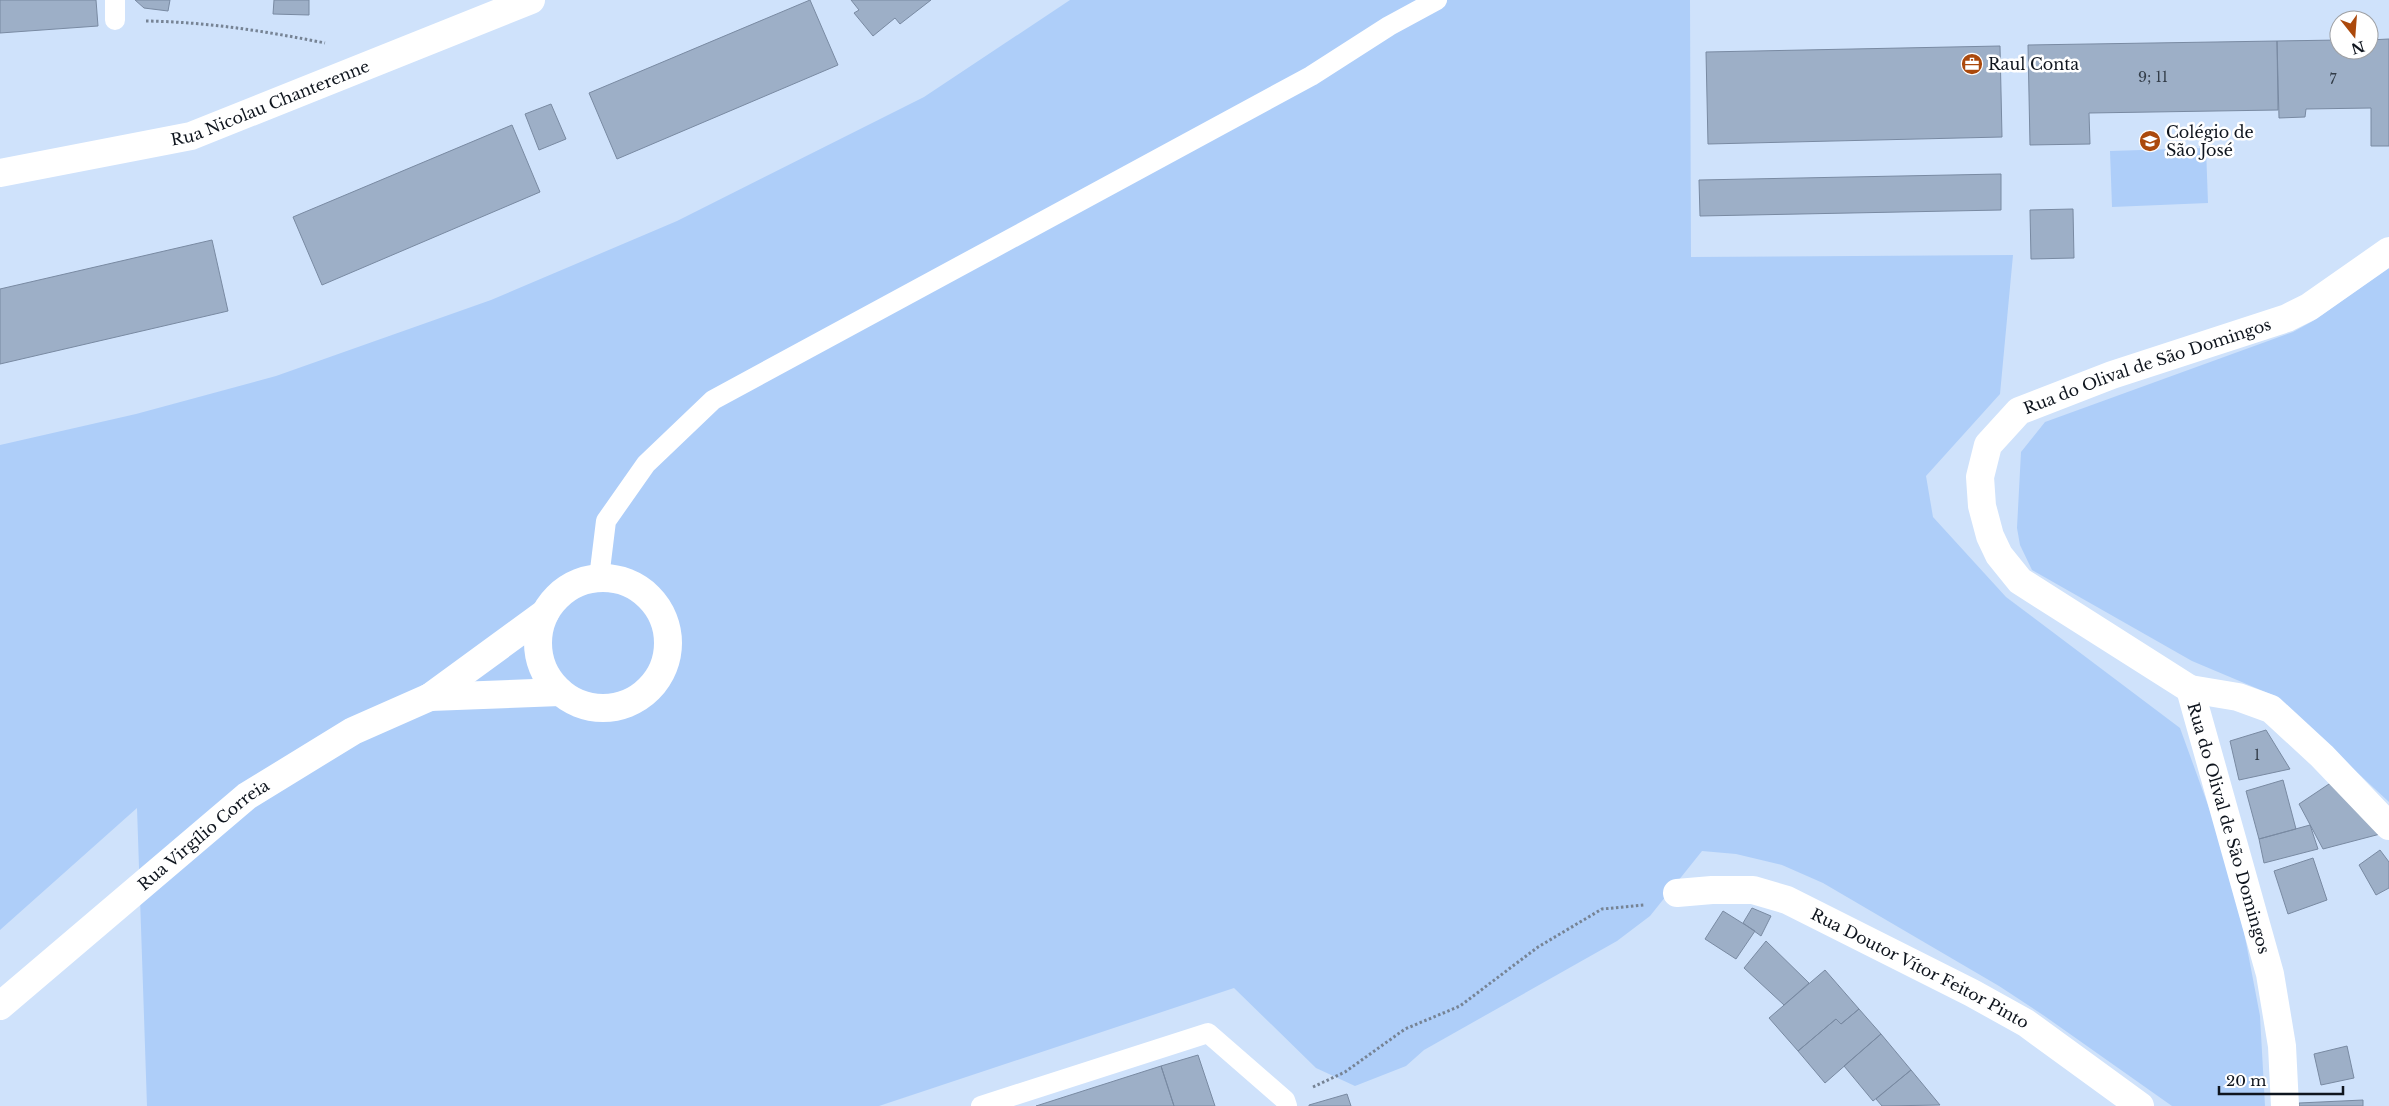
<svg xmlns="http://www.w3.org/2000/svg" width="2389" height="1106" font-family="'Libre Baskerville',serif">
	<style>
		.green { fill: #aecef9 }
		.building { fill: #9dafc7; stroke: #798aa2 }
		.lines { fill: none; stroke-linecap: round; stroke-linejoin: round }
		.path { stroke: #768394; stroke-width: 3; stroke-dasharray: 2.5 2.5; stroke-linecap: butt }
		.service { stroke: #fff; stroke-width: 20 }
		.minor { stroke: #fff; stroke-width: 28 }
		.tertiary { stroke: #fff; stroke-width: 28 }
		.labels { text-anchor: middle; dominant-baseline: central; stroke-width: 5; stroke-linejoin: round; paint-order: stroke }
		.number-label { font-size: 14px; fill: #323c48 }
		.poi-label { font-size: 16px; fill: #0f151e; stroke: #fff; text-anchor: start }
		.street-label { font-size: 16px; fill: #0f151e; stroke: #fff }
	</style>
	<rect width="100%" height="100%" fill="#cfe2fb"/>
	<path class="green" d="M1070,0H1690L1691,257L2013,255L2000,394L1926,476L1933,517L2006,597L2180,728L2217,830L2244,932L2260,1016L2265,1106H2172L2043,1015L1999,986L1823,883L1782,865L1736,854L1702,851L1650,916L1617,941L1424,1050L1406,1066L1355,1086L1316,1068L1234,988L879,1106H147L137,808L0,930V445L136,414L276,376L491,300L677,221L924,97Z
		M2206,148L2208,203L2112,207L2110,151Z
		M2389,268V802L2275,696L2192,661L2032,570L2020,545L2017,528L2021,452L2045,422L2293,332L2313,321Z"/>
	<path class="building" d="M0,0H96L98,26L0,33Z
		M135,0H170L168,11L144,8Z
		M274,0H309V15L273,14Z
		M810,0L838,65L617,159L589,93Z
		M851,0H931L900,24L895,18L873,36L854,13L859,10Z
		M2389,39V146H2371V108L2306,109L2305,117L2279,118L2277,41L2339,40V50H2369V40Z
		M2277,41L2278,110L2089,113L2090,144L2030,145L2028,45Z
		M2000,46L2002,137L1708,144L1706,52Z
		M551,104L566,139L539,150L525,114Z
		M512,125L540,192L322,285L293,217Z
		M2001,174V210L1700,216L1699,180Z
		M2073,209L2074,258L2031,259L2030,210Z
		M212,240L228,311L0,364V289Z
		M2266,730L2290,769L2239,780L2230,741Z
		M2283,780L2296,829L2259,839L2246,791Z
		M2332,782L2384,833L2323,849L2299,804Z
		M2310,825L2318,849L2264,863L2259,839Z
		M2380,850L2389,862V888L2376,895L2359,865Z
		M2313,858L2327,900L2288,914L2274,871Z
		M1752,908L1771,916L1761,936L1743,923Z
		M1723,911L1755,931L1736,959L1705,939Z
		M1766,941L1809,983L1784,1005L1744,968Z
		M1825,970L1859,1009L1841,1024L1836,1019L1798,1051L1769,1018Z
		M1859,1009L1881,1034L1825,1083L1798,1051L1836,1019L1841,1024Z
		M1881,1034L1911,1070L1873,1101L1844,1066Z
		M2347,1046L2354,1078L2321,1085L2314,1054Z
		M1198,1055L1215,1106H1174L1161,1066Z
		M1161,1066L1174,1106H1036Z
		M1911,1070L1940,1105L1882,1106L1876,1099Z
		M1347,1094L1351,1106H1309V1105Z
		M2363,1100V1106H2299V1103Z"/>
	<g class="lines">
		<path class="path" d="M146,21C207,22 265,31 325,43
			M1313,1087L1345,1072L1405,1029L1460,1006L1538,947L1602,909L1644,905"/>
		<path class="service" d="M115,0V20
			M599,578L606,521L646,464L713,400L1311,76L1389,26L1437,0
			M981,1106L1208,1033L1285,1100L1287,1106"/>
		<g class="minor">
			<circle cx="603" cy="643" r="65"/>
			<path d="M2190,689L2238,697L2271,709L2322,756L2389,826"/>
			<path d="M430,697L560,692"/>
			<path id="s1" d="M1677,893L1712,890H1753L1787,900L1972,993L2026,1023L2140,1106"/>
			<path id="s2" d="M0,1006L247,796L353,731L430,697L545,613"/>
			<path id="s3" d="M2285,1106L2282,1046L2270,974L2190,689L2020,581L1999,555L1990,536L1982,506L1980,477L1988,445L2019,411L2112,375L2287,318L2309,307L2389,251"/>
		</g>
		<path class="tertiary" id="s4" d="M0,173L191,136L531,0"/>
	</g>
	<defs>
		<g id="office-disc" transform="scale(1.125)"><circle r="9.5" fill="#ab490c" stroke="#fff"/><path d="M-6-3h4V-5.5h4V-3h4V5H-6ZM-1-4.5V-3h2v-1.5ZM-6 0V1H6V0Z" fill="#fff"/></g>
		<g id="school-disc" transform="scale(1.125)"><circle r="9.5" fill="#ab490c" stroke="#fff"/><path d="M0-5L7-2L0 1L-7-2ZM-4 1L0 2.5L4 1V4Q0 6-4 4Z" fill="#fff"/></g>
	</defs>
	<g fill-rule="evenodd">
		<use href="#office-disc" x="1972" y="64"/>
		<use href="#school-disc" x="2150" y="141"/>
	</g>
	<g class="labels">
		<g class="number-label">
			<text x="2153" y="77">9; 11</text>
			<text x="2333" y="79">7</text>
			<text x="2257" y="755">1</text>
		</g>
		<g class="poi-label">
			<text x="1988" y="64">Raul Conta</text>
			<text x="2166" y="132">Colégio de<tspan x="2166" dy="18">São José</tspan></text>
		</g>
		<g class="street-label">
			<text stroke="none"><textPath href="#s4" startOffset="280">Rua Nicolau Chanterenne</textPath></text>
			<text stroke="none"><textPath href="#s3" startOffset="960">Rua do Olival de São Domingos</textPath></text>
			<text transform="translate(2229 828) rotate(74)">Rua do Olival de São Domingos</text>
			<text stroke="none"><textPath href="#s2" startOffset="266">Rua Virgílio Correia</textPath></text>
			<text stroke="none"><textPath href="#s1" startOffset="261">Rua Doutor Vítor Feitor Pinto</textPath></text>
		</g>
	</g>
	<g transform="translate(2354 35) rotate(163)"><circle r="24" fill="#ffffff" stroke="#9fa1a5"/>
	<path d="M0-4L9 19L0 12L-9 19Z" fill="#ab490c"/>
	<text y="-8" font-size="14" font-weight="bold" text-anchor="middle" fill="#0f151e">N</text>
	</g>
	<path d="M2219 1086v8h124v-8" fill="none" stroke="#0f151e" stroke-width="2.5"/>
	<text x="2226" y="1086" font-size="15" fill="#0f151e" stroke="#ffffff" stroke-width="4" paint-order="stroke">20 m</text>
</svg>
